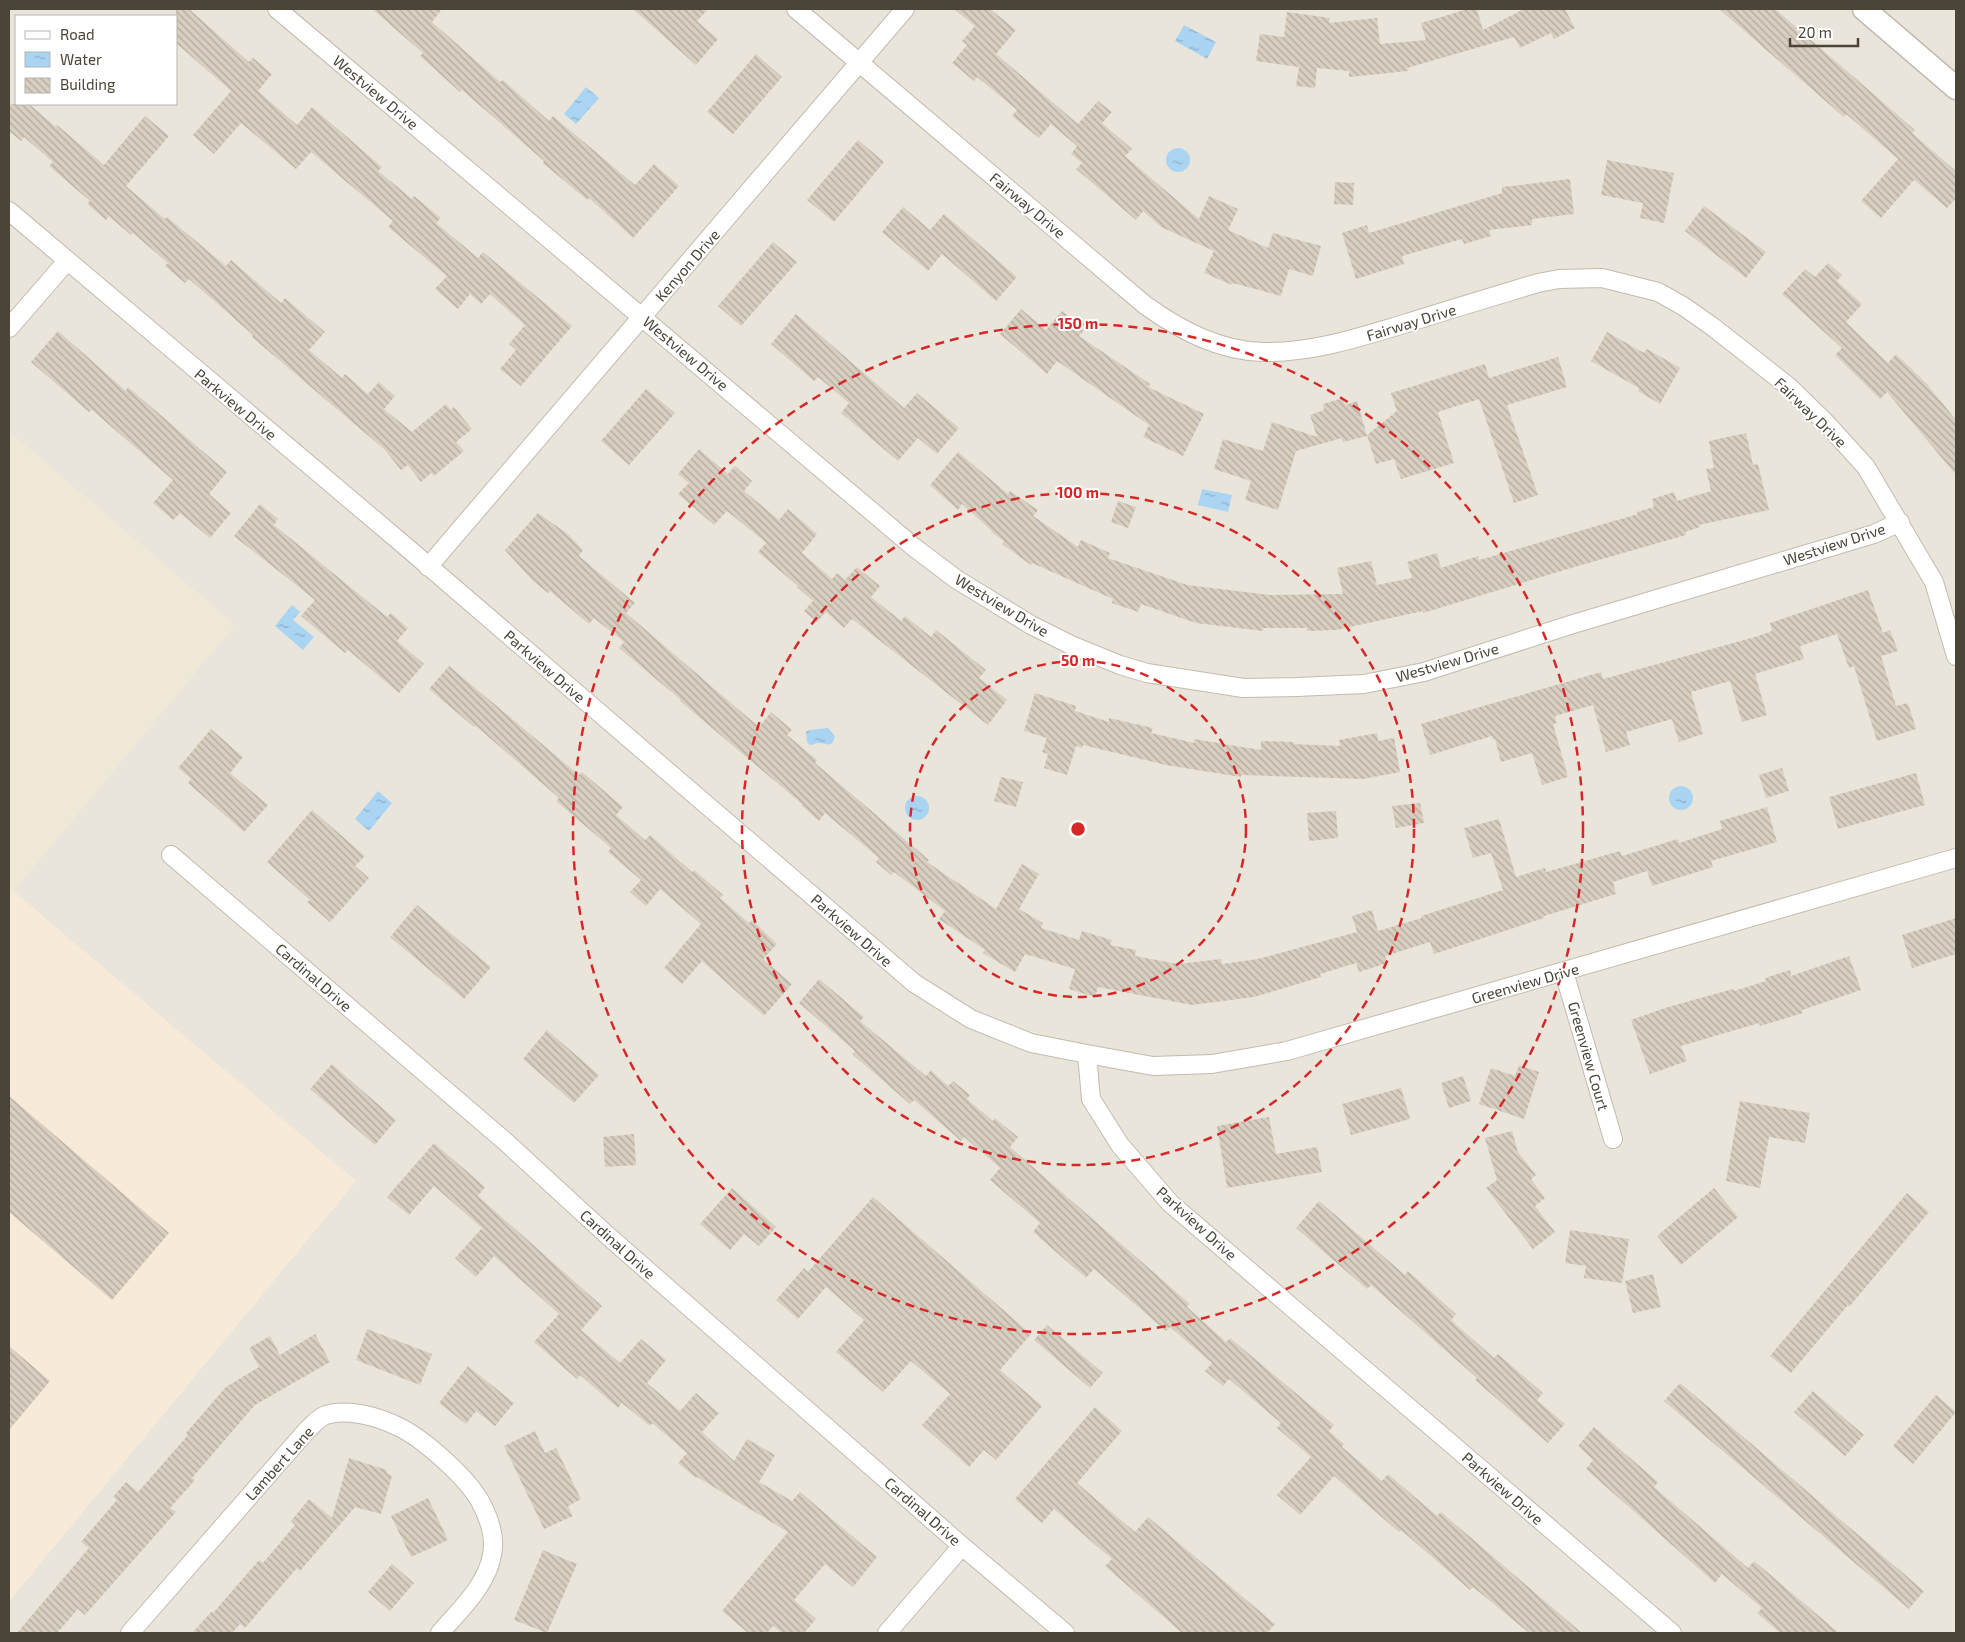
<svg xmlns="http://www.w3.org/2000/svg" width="1965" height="1642" font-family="'Exo 2',sans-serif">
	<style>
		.residential { fill: #eae5da; fill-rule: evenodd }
		.commercial { fill: #f7ead8 }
		.education { fill: #efe8d6 }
		.water { fill: url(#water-ripples) }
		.building { fill: url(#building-back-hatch) }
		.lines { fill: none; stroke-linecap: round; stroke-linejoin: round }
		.minor-casing { stroke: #c2bbae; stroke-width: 20 }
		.tertiary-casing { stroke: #c2bbae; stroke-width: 25 }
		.minor { stroke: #fff; stroke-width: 18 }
		.tertiary { stroke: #fff; stroke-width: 22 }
		.ring { fill: none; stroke: #d62828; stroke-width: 2.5; stroke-dasharray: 9 6 }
		.labels { text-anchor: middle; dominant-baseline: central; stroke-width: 4; stroke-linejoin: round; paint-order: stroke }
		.street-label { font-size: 15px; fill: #4b4439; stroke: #fff }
		.centre { fill: #d62828; stroke: #fff; stroke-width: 2.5 }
		.ring-label { font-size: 15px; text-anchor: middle; font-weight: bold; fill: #d62828; stroke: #fff; stroke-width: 4; stroke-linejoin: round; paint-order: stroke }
	</style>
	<defs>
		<pattern id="water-ripples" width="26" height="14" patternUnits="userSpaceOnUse" patternTransform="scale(1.25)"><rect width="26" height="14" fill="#a9d4f2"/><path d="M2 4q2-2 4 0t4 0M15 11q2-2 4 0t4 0" fill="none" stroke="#8caec5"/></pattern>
		<pattern id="building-back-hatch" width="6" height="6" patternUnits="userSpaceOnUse" patternTransform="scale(1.25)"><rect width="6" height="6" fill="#d8cfc1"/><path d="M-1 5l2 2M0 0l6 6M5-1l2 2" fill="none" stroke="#b1aa9e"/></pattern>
	</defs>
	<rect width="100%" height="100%" fill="#f6f3ec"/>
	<path class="residential" d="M9,9H1956V1633H9V1601L355,1182L13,891L234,625L9,432ZM16,16H176V104H16Z"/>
	<path class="commercial" d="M13,891L356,1181L9,1601V896Z"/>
	<path class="education" d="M9,432L234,625L9,896Z"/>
	<path class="water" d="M1184,25L1216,42L1207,59L1175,41Z
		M586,87L599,98L576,124L564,114Z
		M1166 160a12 12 0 1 1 24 0a12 12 0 1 1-24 0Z
		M1202,489L1232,495L1228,512L1198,505Z
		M292,605L300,612L293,620L314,637L303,650L275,626Z
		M828,728L835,736C832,750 826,742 818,743C815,743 813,745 810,745L807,742L806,732L809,730Z
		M1669 798a12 12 0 1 1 24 0a12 12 0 1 1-24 0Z
		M378,791L392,803L369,831L355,819Z
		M905 808a12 12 0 1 1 24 0a12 12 0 1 1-24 0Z"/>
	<path class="building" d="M176,9H189L249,62L253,58L272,74L258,91L297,125L312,107L382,167L378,171L412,199L414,196L441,218L436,223L478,258L483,252L572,326L521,386L500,369L516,350L509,344L525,325L490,294L481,304L470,294L458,309L435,289L447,276L388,227L393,221L311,152L296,169L241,123L214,154L193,135L231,91L176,43Z
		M372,9H442L432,22L500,82L503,80L549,121L553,116L635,185L654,164L679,186L633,238L589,198L587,200L543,163L544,161L462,90L460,92L420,56L423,53Z
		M633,9H708L697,21L718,39L696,65Z
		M954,9H990L1016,30L996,54L1078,124L1098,101L1112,112L1102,123L1132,149L1125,156L1199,219L1209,196L1238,209L1228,230L1268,248L1273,233L1321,246L1313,276L1289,269L1281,296L1233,283L1232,285L1204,273L1214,251L1161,227L1143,211L1136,220L1076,169L1082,163L1071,154L1077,146L1051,124L1039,138L1012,116L1017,110L977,77L974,81L952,63L967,45L962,41L975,26Z
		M1468,9H1477L1483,30L1524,9H1565L1575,28L1554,39L1551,33L1520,48L1514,37L1407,68L1408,71L1349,77V71L1317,68L1315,88L1296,86L1299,67L1256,61L1260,34L1284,37L1287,12L1330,18L1329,23L1377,18L1380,44L1426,40L1421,23Z
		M1719,9H1775L1915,130L1912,133L1956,171V198L1947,208L1914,180L1881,218L1861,201L1898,159L1846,114L1844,117Z
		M756,54L782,77L733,134L707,112Z
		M9,104H29L56,127L57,125L104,165L145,116L169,136L126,186L165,219L167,217L226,266L231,260L281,303L285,298L325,332L309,350L342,378L345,374L368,394L379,382L395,396L384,409L412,432L446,404L451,410L454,407L472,429L456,442L464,451L434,476L431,473L421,482L408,465L401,470L384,449L252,337L253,335L189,279L185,283L165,266L168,263L133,233L131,235L109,216L106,220L87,204L90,201L49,166L53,162L24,137L21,141L9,131Z
		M858,140L884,162L834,222L807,200Z
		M1607,160L1674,173L1664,223L1640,218L1643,203L1601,195Z
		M1570,179L1574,214L1532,219V225L1489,230L1491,236L1464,244L1462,239L1402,256L1404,264L1356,279L1342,233L1367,225L1369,233L1502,193V187Z
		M1335,182L1354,183L1353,205L1334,204Z
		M1704,206L1766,252L1746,278L1685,231Z
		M903,207L930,230L944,214L1017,277L996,301L942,254L928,271L882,232Z
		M773,242L797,262L741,326L718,306Z
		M1828,263L1842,275L1837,281L1862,304L1846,322L1888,363L1896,354L1926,383L1956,420V475L1887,392L1880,399L1835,355L1842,348L1782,294L1805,269L1815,277Z
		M1021,309L1046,330L1062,311L1084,330L1079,336L1150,384L1148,387L1204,414L1183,456L1143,437L1149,425L1057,361L1047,374L1000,334Z
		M796,314L904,408L917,393L959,428L937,454L918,438L898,461L841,413L849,403L818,377L814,381L771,344Z
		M58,331L126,391L128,387L227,472L209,494L231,513L210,538L180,513L173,520L153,503L173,480L92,410L89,412L31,362Z
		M1607,332L1644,353L1647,349L1680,368L1660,404L1638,391L1639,388L1591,361Z
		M1558,357L1567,387L1507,405L1538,495L1514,503L1479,399L1438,412L1454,463L1401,479L1394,459L1376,464L1367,435L1397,411L1391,393L1485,364L1489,378Z
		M646,389L675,413L629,465L601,441Z
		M1343,398L1345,405L1357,401L1367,436L1343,442L1342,438L1296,451L1278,510L1245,500L1251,481L1214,469L1223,439L1263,451L1272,422L1317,437L1310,415L1324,410L1323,404Z
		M1746,433L1753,465L1758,464L1769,510L1699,525L1700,527L1685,532L1686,535L1571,568L1423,613V611L1336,630L1307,631V628H1263V631L1196,623L1141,604L1138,612L1112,603L1113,599L1032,563L1031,565L1002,544L1004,541L991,532L992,531L962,504L958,510L930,485L958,452L1008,494L1010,491L1038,510L1033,516L1078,547L1081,540L1110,553L1108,558L1187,585L1270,595L1343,594L1337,568L1371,561L1377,585L1412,578L1407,562L1437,553L1441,568L1478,556L1479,560L1638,514L1637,512L1654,507L1652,499L1674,492L1677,501L1711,491L1706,469L1714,468L1709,441Z
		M699,449L728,474L735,466L752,481L744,491L779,520L788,509L817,534L802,553L832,579L837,573L845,580L857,567L880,586L871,597L901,621L905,616L931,637L936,630L986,670L979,678L1007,700L988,725L852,619L844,628L826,612L817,622L804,611L813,601L797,587L798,586L758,552L766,543L727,511L714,525L678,494L689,483L678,474Z
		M1118,501L1136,507L1128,528L1111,522Z
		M260,504L278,519L274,525L387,617L391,613L408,628L397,641L424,664L399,693L348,650L345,653L301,616L315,600L234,536Z
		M538,513L569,535L583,550L579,556L635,603L626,613L759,727L771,712L792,730L787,735L817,760L815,763L929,860L927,862L996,909L1022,864L1039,874L1019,909L1043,923L1041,928L1079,940L1082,931L1112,940L1110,945L1136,950L1135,956L1178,964L1221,959L1222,964L1258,959L1357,932L1352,916L1372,910L1378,931L1422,918L1421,916L1503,890L1491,853L1473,858L1464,828L1499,819L1516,877L1545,868L1546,872L1620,851L1622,856L1678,839L1679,843L1722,829L1720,821L1767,807L1777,842L1711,861L1713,867L1652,886L1647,871L1613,882L1616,894L1544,916V918L1434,954L1430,942L1385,956L1387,963L1359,972L1356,963L1320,974L1321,977L1254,997L1192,1005L1098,987L1095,997L1069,989L1075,969L1025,954L1015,972L983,953L985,950L939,919L945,911L894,872L891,875L876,862L879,858L825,813L819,821L801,805L802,804L680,701L681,700L619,648L624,642L594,618L589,624L550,591L548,593L532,580L505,550Z
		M1868,590L1883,633L1890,630L1898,651L1881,656L1896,706L1908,703L1916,729L1877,741L1854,666L1849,668L1837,634L1800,646L1804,659L1755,674L1767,715L1742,722L1730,681L1691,692L1703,734L1679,742L1672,719L1626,732L1630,745L1606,752L1593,705L1555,716L1557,723L1553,724L1568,777L1542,785L1532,753L1501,762L1495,739L1493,740L1492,736L1430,755L1421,724L1601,672L1603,679L1755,637L1772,631L1770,623Z
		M449,666L579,775L582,772L623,807L616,815L645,840L650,835L692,872L694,870L723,895L720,898L749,923L752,920L777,944L763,959L792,984L764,1016L702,961L682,984L664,968L701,924L660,889L646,906L630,892L641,880L608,852L611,848L556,801L559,798L476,726L474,727L429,689Z
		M1035,693L1076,706L1075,711L1109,722V718L1153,728L1151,733L1194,743V739L1261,750V741L1294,742V744L1340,746L1339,740L1377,733L1378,741L1394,738L1400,772L1363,779L1241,775V777L1166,765L1083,745L1082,748L1076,746L1067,775L1044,768L1048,754L1042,752L1047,738L1024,731Z
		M211,729L243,757L230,773L268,805L244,832L188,783L191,779L178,768Z
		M1782,768L1789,791L1766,798L1759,775Z
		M1916,773L1925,805L1838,829L1829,797Z
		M1001,777L1023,782L1016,807L994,801Z
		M1420,803L1424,823L1396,828L1392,806Z
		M312,810L365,856L355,866L369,878L330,922L307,902L310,900L267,862Z
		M1336,811L1338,838L1309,841L1307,813Z
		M417,905L491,967L464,999L390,937Z
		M1956,918V954L1912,968L1902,935Z
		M1849,956L1861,990L1802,1010L1803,1013L1760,1026L1759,1023L1681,1046L1687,1061L1650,1074L1631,1020L1668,1007L1733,989L1734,991L1766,981L1765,978L1790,970L1791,976Z
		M819,979L864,1017L860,1021L926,1076L931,1070L948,1086L953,1081L970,1095L967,1099L993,1121L995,1118L1018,1137L1010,1147L1190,1304L1187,1307L1226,1342L1230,1338L1334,1425L1329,1431L1344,1444L1342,1447L1382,1481L1388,1474L1437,1516L1441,1512L1582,1633H1529L1473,1587L1470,1590L1401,1530L1399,1532L1334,1476L1300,1515L1277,1495L1311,1457L1277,1428L1281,1423L1229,1379L1223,1386L1205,1371L1212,1363L1170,1327L1166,1331L1094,1269L1086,1278L1033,1232L1040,1223L990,1180L1000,1168L964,1137L961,1141L914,1100L910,1104L852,1054L855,1051L799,1003Z
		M547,1030L599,1075L574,1103L523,1059Z
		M332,1064L396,1120L375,1145L310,1089Z
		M1519,1065L1539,1072L1524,1119L1479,1104L1491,1068L1515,1076Z
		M1463,1076L1471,1101L1449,1108L1441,1083Z
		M1401,1088L1410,1119L1351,1135L1342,1104Z
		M9,1096L169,1233L112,1300L9,1212Z
		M1740,1101L1810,1113L1805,1143L1769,1137L1760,1188L1726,1181Z
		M1269,1117L1276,1154L1317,1147L1322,1172L1227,1188L1217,1126Z
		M1512,1131L1518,1152L1536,1175L1531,1179L1545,1198L1535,1206L1555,1232L1533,1249L1486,1188L1497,1180L1485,1138Z
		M634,1134L636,1165L605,1167L603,1137Z
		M434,1143L485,1187L478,1196L602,1306L581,1330L620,1363L641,1339L666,1360L647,1383L680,1411L696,1393L719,1413L702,1432L734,1461L747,1439L775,1455L759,1482L792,1501L800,1492L877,1557L853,1587L825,1564L794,1600L816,1619L804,1633H782L773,1626L767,1633H748L722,1611L788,1532L697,1477L696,1478L678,1463L687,1453L652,1423L650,1426L622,1403L618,1408L580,1375L577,1379L534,1342L559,1314L494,1256L476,1277L455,1258L482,1228L434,1186L409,1215L387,1197Z
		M732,1188L776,1227L759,1246L744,1234L730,1250L700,1224Z
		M1714,1188L1738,1217L1681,1265L1657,1236Z
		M1907,1193L1929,1212L1849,1307L1848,1305L1791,1373L1770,1356Z
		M873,1197L1031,1334L1000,1370L1042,1406L996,1460L984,1450L969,1467L922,1425L950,1394L911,1361L883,1392L836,1352L864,1320L826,1287L798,1319L776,1300L804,1268L808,1272Z
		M1319,1201L1405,1275L1408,1271L1456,1314L1451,1320L1494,1358L1498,1354L1543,1393L1537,1400L1565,1424L1548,1443L1475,1380L1477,1378L1371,1285L1367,1289L1296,1228Z
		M1570,1230L1629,1239L1622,1283L1584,1278L1586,1266L1565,1263Z
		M1653,1274L1661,1307L1633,1313L1625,1281Z
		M1047,1325L1103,1373L1090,1388L1034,1340Z
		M367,1329L432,1354L420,1385L356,1360Z
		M315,1334L330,1362L255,1405L192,1478L195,1480L170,1508L176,1512L85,1615L78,1609L57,1633H17L89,1548L81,1542L117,1500L113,1497L126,1482L138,1492L188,1435L186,1433L226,1387L259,1367L249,1348L270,1336L280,1355Z
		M9,1346L50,1381L9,1430Z
		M468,1366L514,1403L495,1426L476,1411L466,1424L439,1403Z
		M1680,1383L1924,1591L1909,1609L1664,1401Z
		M1813,1391L1864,1435L1845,1456L1794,1412Z
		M1936,1395L1956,1412L1913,1464L1893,1446Z
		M1095,1407L1122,1431L1077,1483L1135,1532L1148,1517L1275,1624L1267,1633H1182L1105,1566L1112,1559L1054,1509L1042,1523L1015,1499Z
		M1594,1427L1658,1482L1654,1487L1748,1568L1754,1561L1839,1633H1780L1757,1613L1762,1608L1722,1574L1715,1583L1586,1469L1593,1460L1578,1446Z
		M535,1431L545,1453L556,1448L581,1499L568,1506L573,1516L544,1529L504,1446Z
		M349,1458L387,1470L386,1472L392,1476L381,1514L355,1507L300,1571L297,1568L245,1628L240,1624L232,1633H192L212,1611L213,1613L259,1560L263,1563L295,1525L291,1521L309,1499L332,1518Z
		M428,1498L448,1540L411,1557L391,1516Z
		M543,1550L577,1564L547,1633L514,1620Z
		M392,1564L414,1583L390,1611L368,1592Z"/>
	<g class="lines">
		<g class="minor-casing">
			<path id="minor" d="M277,9L915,548L956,579L1031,625L1071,645L1120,665L1147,673L1243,688L1297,687L1364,684L1424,672L1570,625L1874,534L1900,522
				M796,9L1145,305C1180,330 1219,351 1263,352C1313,353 1360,337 1407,323C1451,309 1495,296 1538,283L1559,279L1602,278L1658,292L1683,306L1713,327L1788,386L1826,423L1866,467L1934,582L1956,656
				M9,211L404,545L914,983L971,1019L1031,1043L1087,1054L1091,1099L1120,1145L1170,1203L1672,1633
				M9,328L67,261
				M428,567L905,9
				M171,855L507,1143L607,1235L962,1546L1065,1633
				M1564,972L1613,1139
				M1087,1054L1153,1066L1212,1064L1287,1051L1956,858
				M130,1633L308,1429C313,1425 319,1417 326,1415C348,1408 379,1417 399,1427C424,1439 467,1478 480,1501C489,1518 496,1536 492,1555C487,1585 459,1611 440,1633
				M887,1633L962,1546"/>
		</g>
		<g class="tertiary-casing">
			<path id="tertiary" d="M1864,9L1956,88"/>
		</g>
		<use href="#minor" class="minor"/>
		<use href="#tertiary" class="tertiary"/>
	</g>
	<g class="ring">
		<circle cx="1078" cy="829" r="168"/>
		<circle cx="1078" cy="829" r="336"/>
		<circle cx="1078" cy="829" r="505"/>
	</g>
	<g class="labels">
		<g class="street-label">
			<text transform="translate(376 92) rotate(40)">Westview Drive</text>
			<text transform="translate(1028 205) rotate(40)">Fairway Drive</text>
			<text transform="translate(687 265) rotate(-49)">Kenyon Drive</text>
			<text transform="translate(1411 322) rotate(-17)">Fairway Drive</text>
			<text transform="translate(686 353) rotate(40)">Westview Drive</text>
			<text transform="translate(236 404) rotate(40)">Parkview Drive</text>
			<text transform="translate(1811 412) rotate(44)">Fairway Drive</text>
			<text transform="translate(1834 544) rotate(-18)">Westview Drive</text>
			<text transform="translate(1002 605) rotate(31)">Westview Drive</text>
			<text transform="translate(1447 662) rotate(-16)">Westview Drive</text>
			<text transform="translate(545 666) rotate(41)">Parkview Drive</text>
			<text transform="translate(852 930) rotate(41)">Parkview Drive</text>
			<text transform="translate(314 977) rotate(41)">Cardinal Drive</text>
			<text transform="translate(1525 983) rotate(-16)">Greenview Drive</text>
			<text transform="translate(1589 1056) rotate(74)">Greenview Court</text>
			<text transform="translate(1197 1223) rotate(42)">Parkview Drive</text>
			<text transform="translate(618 1244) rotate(42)">Cardinal Drive</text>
			<text transform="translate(279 1463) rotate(-48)">Lambert Lane</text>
			<text transform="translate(1503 1488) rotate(41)">Parkview Drive</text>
			<text transform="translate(923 1511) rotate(41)">Cardinal Drive</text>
		</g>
	</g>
	<circle cx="1078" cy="829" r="8" class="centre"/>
	<g class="ring-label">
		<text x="1078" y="329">150 m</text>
		<text x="1078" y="498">100 m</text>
		<text x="1078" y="666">50 m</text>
	</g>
	<rect width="1965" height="1642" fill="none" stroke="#4b4439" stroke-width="20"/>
	<rect x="15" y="15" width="162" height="90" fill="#ffffff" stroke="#b7b4b0"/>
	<rect x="25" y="31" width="25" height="8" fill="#ffffff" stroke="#b7b4b0"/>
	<text x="60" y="40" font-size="15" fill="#4b4439">Road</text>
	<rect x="25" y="52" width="25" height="15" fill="url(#water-ripples)" stroke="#b7b4b0"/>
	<text x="60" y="65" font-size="15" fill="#4b4439">Water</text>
	<rect x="25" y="78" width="25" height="15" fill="url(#building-back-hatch)" stroke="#b7b4b0"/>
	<text x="60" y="90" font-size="15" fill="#4b4439">Building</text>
	<path d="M1790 38v8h68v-8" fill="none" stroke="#4b4439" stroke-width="2.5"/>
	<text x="1798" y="38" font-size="15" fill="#4b4439" stroke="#ffffff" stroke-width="4" paint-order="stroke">20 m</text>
</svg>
